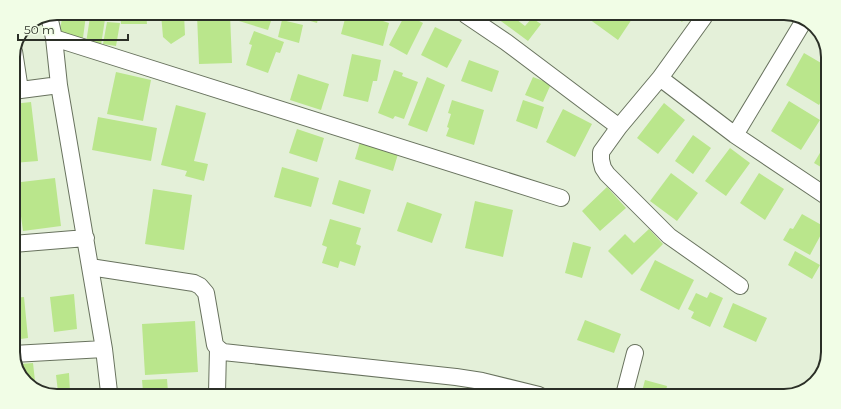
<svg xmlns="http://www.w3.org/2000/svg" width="841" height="409" font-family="Montserrat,sans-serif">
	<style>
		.building { fill: #bae68c }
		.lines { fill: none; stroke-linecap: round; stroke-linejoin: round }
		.minor-casing { stroke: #68725e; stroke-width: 18 }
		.minor { stroke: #fff; stroke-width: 16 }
		.rim { fill: none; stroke: #2b2f27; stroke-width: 2 }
	</style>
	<rect width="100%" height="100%" fill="#e4f0d9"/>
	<path class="building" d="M63,13L86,15L83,38L59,35Z
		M120,13L146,14L147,24H121Z
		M161,14H184L185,35L171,44L163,37Z
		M230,14L232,63L199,64L197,15Z
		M241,14H269L273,15L268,30L239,21Z
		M287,14L319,15L317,23Z
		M346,15H384L383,21L389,23L383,46L341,34Z
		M405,15H408L423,23L407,55L389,45Z
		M494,16H512L525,26L532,18L541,24L528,41Z
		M591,16H634L618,40L589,19Z
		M90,17L105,19L101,45L86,43Z
		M676,17H686L682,22Z
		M282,20L303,25L299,43L278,37Z
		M107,22L120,23L116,46L103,44Z
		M435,27L462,40L447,68L421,55Z
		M254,31L284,42L280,53L276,52L268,73L246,65L252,45L249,44Z
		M821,34L825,47L817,43Z
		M804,53L828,67L827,90L819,105L786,85Z
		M352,54L381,60L377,81H373L368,102L343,96Z
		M469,60L499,71L492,92L461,81Z
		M394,70L403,73L402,76L418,82L404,119L395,116L393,119L378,113Z
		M116,72L151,80L143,121L107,114Z
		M298,74L329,84L321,110L290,100Z
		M427,77L445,85L427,132L408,125Z
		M533,77L551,84L543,102L525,95Z
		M452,100L484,110L474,145L446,136L449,128L447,127L451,114L448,113Z
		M523,100L544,107L537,129L516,121Z
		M789,101L820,120L801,150L771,131Z
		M31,102L38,161L13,163V104Z
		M664,103L685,120L658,154L637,138Z
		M176,105L206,113L194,161L208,164L204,181L185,176L187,171L161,165Z
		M563,109L592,124L575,157L546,142Z
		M98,117L157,128L151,161L92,150Z
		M297,129L324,138L317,162L289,153Z
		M693,135L711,148L693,174L675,161Z
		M827,141L826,163V170L814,163Z
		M360,142L398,154L393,171L355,159Z
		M730,148L750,163L726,196L705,181Z
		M282,167L319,178L311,207L274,197Z
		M671,173L698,193L677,221L650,201Z
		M759,173L784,189L765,220L740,203Z
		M55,178L61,226L23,231L18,194H15L13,183Z
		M339,180L371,190L364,214L332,204Z
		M607,187L626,208L600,231L582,211Z
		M153,189L192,195L184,250L145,244Z
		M475,201L513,210L503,257L465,248Z
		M407,202L442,214L432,243L397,231Z
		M802,214L825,227L810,255L783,240L790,228L793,229Z
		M330,219L361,228L356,244L361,246L355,266L340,261L338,268L322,263L327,247L322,245Z
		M649,229L663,244L632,275L608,251L625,234L634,243Z
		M573,242L591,247L582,278L565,273Z
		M795,251L820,265L812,279L788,265Z
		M655,260L694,280L679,310L640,290Z
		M710,292L723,298L710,327L691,318L694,312L688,309L696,293L707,298Z
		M74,294L77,329L54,332L50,297Z
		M24,297L28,338L13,340V298Z
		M733,303L767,318L756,342L723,327Z
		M585,320L621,334L614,353L577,340Z
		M195,321L198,372L145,375L142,324Z
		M33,363L36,390L21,377L20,364Z
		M69,373L70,392H58L56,375Z
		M167,379L168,392H143L142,380Z
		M645,380L667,386L665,395H641Z"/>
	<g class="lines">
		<g class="minor-casing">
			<path id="minor" d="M466,15L506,42L619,127
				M49,16L54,38L59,85L104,349L109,392
				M704,17L660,78L619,127L601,152V160L603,168L607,174L669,236L740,286
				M54,38L561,198
				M14,51L20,90
				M660,78L735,135L826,196
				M13,91L59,85
				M735,135L805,19
				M13,244L86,238
				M90,267L194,283L200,286L206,293L215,345L219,349L223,352L456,377L482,381L539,395
				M13,354L104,349
				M217,393L218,349
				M624,395L635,353"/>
		</g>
		<use href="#minor" class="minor"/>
	</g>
	<path d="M0 0H841V409H0ZM57 20H784A37 37 0 0 1 821 57V352A37 37 0 0 1 784 389H57A37 37 0 0 1 20 352V57A37 37 0 0 1 57 20Z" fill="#f1fde6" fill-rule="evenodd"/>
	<path class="rim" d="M57 20H784A37 37 0 0 1 821 57V352A37 37 0 0 1 784 389H57A37 37 0 0 1 20 352V57A37 37 0 0 1 57 20Z"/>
	<path d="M18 34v6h110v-6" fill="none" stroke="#2b2f27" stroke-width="2"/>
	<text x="24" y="34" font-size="12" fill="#2b2f27" stroke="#f1fde6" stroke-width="3" paint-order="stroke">50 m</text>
</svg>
